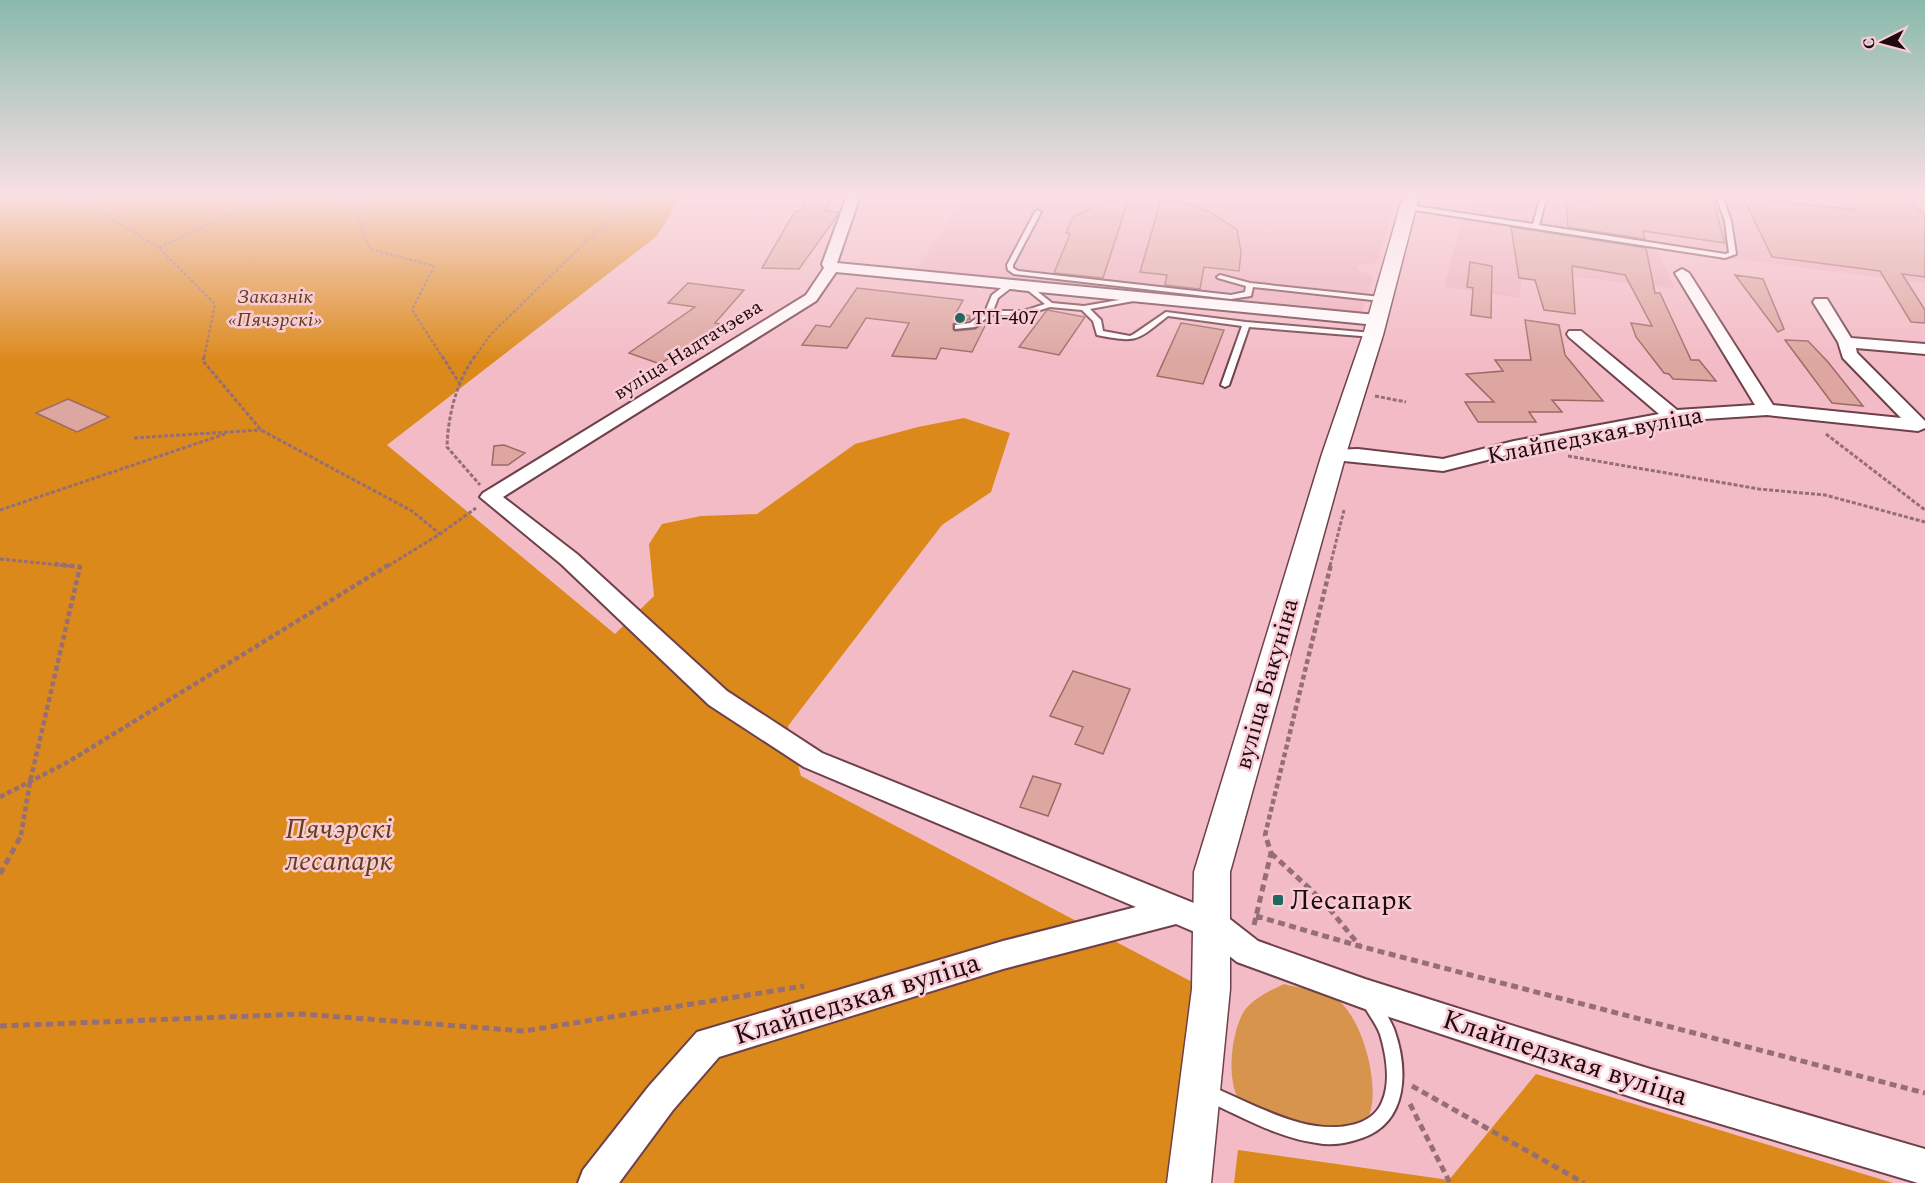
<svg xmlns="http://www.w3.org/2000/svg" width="1925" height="1183" font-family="Spectral,serif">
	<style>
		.built { fill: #edaeba }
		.green { fill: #d7944c }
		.forest { fill: #dc891b }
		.building { fill: #dda6a0; stroke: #9c6a65; stroke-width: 1.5 }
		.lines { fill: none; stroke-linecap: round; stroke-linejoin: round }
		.service-casing { stroke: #6e404a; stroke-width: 4 }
		.minor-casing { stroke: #6e404a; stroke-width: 4 }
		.tertiary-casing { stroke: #6e404a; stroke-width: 3 }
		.path-far3 { stroke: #966e76; stroke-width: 2; stroke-dasharray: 3 2; stroke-linecap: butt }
		.path-far2 { stroke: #966e76; stroke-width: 3; stroke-dasharray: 4 2; stroke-linecap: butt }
		.path-far1 { stroke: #966e76; stroke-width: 4.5; stroke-dasharray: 5 3; stroke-linecap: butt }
		.path { stroke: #966e76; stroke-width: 5; stroke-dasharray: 7 4.5; stroke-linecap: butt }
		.service { fill: #fff; fill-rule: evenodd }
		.minor { fill: #fff; fill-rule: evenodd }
		.tertiary { fill: #fff; fill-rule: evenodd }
		.poi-dot { fill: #1f6962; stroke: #f9cbd4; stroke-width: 2 }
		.labels { text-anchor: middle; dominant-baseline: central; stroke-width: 5; stroke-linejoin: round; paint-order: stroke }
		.far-park-label { font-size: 20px; font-style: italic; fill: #63401a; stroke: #f9cbd4 }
		.far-poi-label { font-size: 20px; fill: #1c0a0e; stroke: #f9cbd4; text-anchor: start }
		.far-street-label { font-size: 20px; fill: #1c0a0e; stroke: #f9cbd4 }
		.street-label { font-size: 24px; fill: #1c0a0e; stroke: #f9cbd4 }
		.near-park-label { font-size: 28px; font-style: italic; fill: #63401a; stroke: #f9cbd4 }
		.near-poi-label { font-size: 28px; fill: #1c0a0e; stroke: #f9cbd4; text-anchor: start }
		.near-street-label { font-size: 28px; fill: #1c0a0e; stroke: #f9cbd4 }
	</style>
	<rect width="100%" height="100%" fill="#f3bbc5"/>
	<path class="built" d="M1396,196L1377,263L1357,265V269L1373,276L1369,292L1355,293L1354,300L1365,302L1361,315L915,271L966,197Z
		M1468,196H1902L1909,198L1925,208L1922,212L1925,215V283L1656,249L1675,289L1523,270L1519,298L1444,287Z"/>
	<path class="green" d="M1284,984C1298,988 1316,989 1330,995C1361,1009 1380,1082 1370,1113C1368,1119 1360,1127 1356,1132C1347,1133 1334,1138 1324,1137C1313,1135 1259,1117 1250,1112C1223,1096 1230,1036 1243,1013C1250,1000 1271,990 1284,984Z"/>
	<path class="forest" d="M0,196H682L657,236L387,445L615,634L654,596L649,544L662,524L701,516L757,514L855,444L918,427L964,418L1010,433L991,492L942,525L788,726L801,776L1198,985L1169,1183H0Z
		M1536,1074L1893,1183H1234L1238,1150L1449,1180Z"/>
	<path class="building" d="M807,196L832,197L825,211L839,212L837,216L799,269L762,268L795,211H800Z
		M1592,196H1712L1725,243L1643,231L1645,239L1568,227L1566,199L1592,202Z
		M1845,196L1903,198L1925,215V277L1902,274L1925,310V323L1911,322L1880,271L1772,257L1743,197L1855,210Z
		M1129,198L1103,278L1054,273L1070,234L1066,233L1073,217L1103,202Z
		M1161,200L1184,202L1212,213L1237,230L1241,252L1239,271L1204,267L1200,289L1165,285L1167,275L1140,272Z
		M1511,227L1646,248L1655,293H1660L1691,360H1699L1716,381L1673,379L1669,374L1664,373L1636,337L1631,323L1652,326L1625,275L1572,266L1575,314L1544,310L1535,280L1519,278Z
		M1470,262L1492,266L1491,318L1471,315L1473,288L1467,287Z
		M1735,275L1763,279L1784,329L1778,332Z
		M688,283L744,290L715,323L732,327L713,341L700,338L660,364L629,353L695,307L668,303Z
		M857,288L963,300L956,313L971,316L968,319H971L953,324V329L955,331L975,329L987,322L972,352L941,348L936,359L892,356L909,323L866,318L847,348L802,345L816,325L830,327Z
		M1047,310L1085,317L1059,355L1019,347Z
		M1525,320L1559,325L1565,355L1603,401L1552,400L1562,412H1529L1536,422H1478L1465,402H1494L1466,374L1503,371L1495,360H1531Z
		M1181,323L1224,330L1203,384L1157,376Z
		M1785,340L1808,341L1828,362L1863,406L1832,403Z
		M68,399L109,417L77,432L36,413Z
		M504,445L525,453L508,465H492L494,446Z
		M1073,671L1130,689L1103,754L1075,744L1083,727L1050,716Z
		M1033,776L1061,784L1048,816L1020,807Z"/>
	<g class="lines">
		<g class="service-casing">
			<path id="service" d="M1541,196H1547L1539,225L1725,254L1729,253L1725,221L1716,196H1722L1731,221L1736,254L1725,258L1408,209L1405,207L1408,205L1533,224Z
				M1038,210L1041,212L1013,265V268L1018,271L1231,295L1245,292L1246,286L1218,278L1217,277L1220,275L1250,283L1381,297L1385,299L1381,301L1253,287L1251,296L1231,299L1014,274L1008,270L1007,265L1035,212Z
				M1009,282L1016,284L998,298L993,311H1024L1045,304L1025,288L1024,286L1028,284L1052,303L1084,306L1142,296V300H1139L1090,309L1101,320L1103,331L1130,336L1134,334L1166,312L1246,322L1373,333L1377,335L1373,337L1249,327L1229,385L1225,387L1221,385L1242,326L1168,316C1136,341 1138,343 1097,335L1093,321L1082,310L1050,307L1024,315H990L975,327L955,329V325L970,323L985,312L992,295Z
				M1370,995L1375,997C1382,1007 1389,1017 1394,1029C1408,1068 1409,1122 1362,1138C1348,1143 1332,1146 1317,1143C1277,1138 1239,1115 1202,1099L1200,1093L1202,1087L1208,1085C1239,1098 1268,1114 1301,1123C1327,1130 1370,1131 1382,1102C1391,1082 1386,1054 1380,1034C1376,1023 1367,1013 1362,1002L1365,997Z"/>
		</g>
		<g class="minor-casing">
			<path id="minor" d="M847,196H860L837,263L1376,315L1384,320L1376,325L836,272L816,301L503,497L577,554L727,691L822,753L1226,916L1258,941L1365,979L1647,1068L1925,1149V1183H1918L1647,1102L1365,1009L1237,962L1204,936L1176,924L1003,969L719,1057L673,1110L619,1183H578L583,1170L649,1086L697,1032L1003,941L1136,907L804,767L709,705L561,564L480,497L483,493L806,295L824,268L822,264Z
				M1682,269L1689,273L1773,405L1901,418L1843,358L1838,342L1813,302L1815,299H1827L1851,338L1925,344V354L1856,348L1857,353L1925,421V428L1918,431L1767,415L1673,421L1638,431L1515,453L1443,471L1334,460L1327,458L1324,454L1327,450L1358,449L1443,459L1514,441L1659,414L1569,337L1567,334L1569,331H1581L1677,410L1755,405L1675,273Z"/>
		</g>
		<g class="tertiary-casing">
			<path id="tertiary" d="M1403,196H1419L1383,335L1346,454L1230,872V989L1211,1183H1167L1192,989L1194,872L1322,454L1363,335Z"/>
		</g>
		<path class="path-far3" d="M53,196L84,202L159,248L215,304L204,358
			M345,196L353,204L370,249L434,266L412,310L443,358
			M159,248L269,196
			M474,358L491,334L633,196"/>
		<path class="path-far2" d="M204,356L203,361L261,430L412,511L440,534
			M442,356L460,384
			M475,356C456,382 448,416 447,447L480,485
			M1375,396L1406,402
			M1826,434L1925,510
			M134,438L261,430
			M1568,456L1759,489L1825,495L1925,522
			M0,510L225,434
			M0,559L70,566
			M388,566L440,534L476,508
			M1330,566L1344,510"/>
		<path class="path-far1" d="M0,797L68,762L390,564
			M21,835L30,782L80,567L55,564
			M1265,835L1331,564"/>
		<path class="path" d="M1271,853L1323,901L1359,945
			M0,874L22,834
			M1256,916L1359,946L1925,1093
			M1254,925L1271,853L1265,834
			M0,1026L302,1014L524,1031L804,986
			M1412,1086L1584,1183
			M1410,1104L1450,1183"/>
		<use href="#service" class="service"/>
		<use href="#minor" class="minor"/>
		<use href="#tertiary" class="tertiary"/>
	</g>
	<linearGradient id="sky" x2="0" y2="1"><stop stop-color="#89b9ab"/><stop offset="0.54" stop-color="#fae0e5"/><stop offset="1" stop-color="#fae0e5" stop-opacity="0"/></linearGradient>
	<rect width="1925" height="362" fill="url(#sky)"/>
	<g class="poi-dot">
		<circle cx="960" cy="318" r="6"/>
		<rect x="1272" y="894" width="12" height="12" rx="3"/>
	</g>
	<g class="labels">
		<g class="far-park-label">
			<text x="275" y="297">Заказнік<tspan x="275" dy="23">«Пячэрскі»</tspan></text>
		</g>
		<g class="far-poi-label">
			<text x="972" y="318">ТП-407</text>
		</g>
		<g class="far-street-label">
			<text transform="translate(688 350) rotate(-32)">вуліца Надтачэева</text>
		</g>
		<g class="street-label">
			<text transform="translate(1595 436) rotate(-11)">Клайпедзкая вуліца</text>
			<text transform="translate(1267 684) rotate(-74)">вуліца Бакуніна</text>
		</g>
		<g class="near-park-label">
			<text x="339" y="829">Пячэрскі<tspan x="339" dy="32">лесапарк</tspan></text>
		</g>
		<g class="near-poi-label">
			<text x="1290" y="900">Лесапарк</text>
		</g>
		<g class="near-street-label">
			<text transform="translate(857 999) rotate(-17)">Клайпедзкая вуліца</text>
			<text transform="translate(1565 1058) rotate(18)">Клайпедзкая вуліца</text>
		</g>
	</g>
	<g transform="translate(1883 42) rotate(264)" stroke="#f9cbd4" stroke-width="4.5" paint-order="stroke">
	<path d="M0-4.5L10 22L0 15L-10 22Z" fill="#1c0a0e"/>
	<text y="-9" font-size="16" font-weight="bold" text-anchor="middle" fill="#1c0a0e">С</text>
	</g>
</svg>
